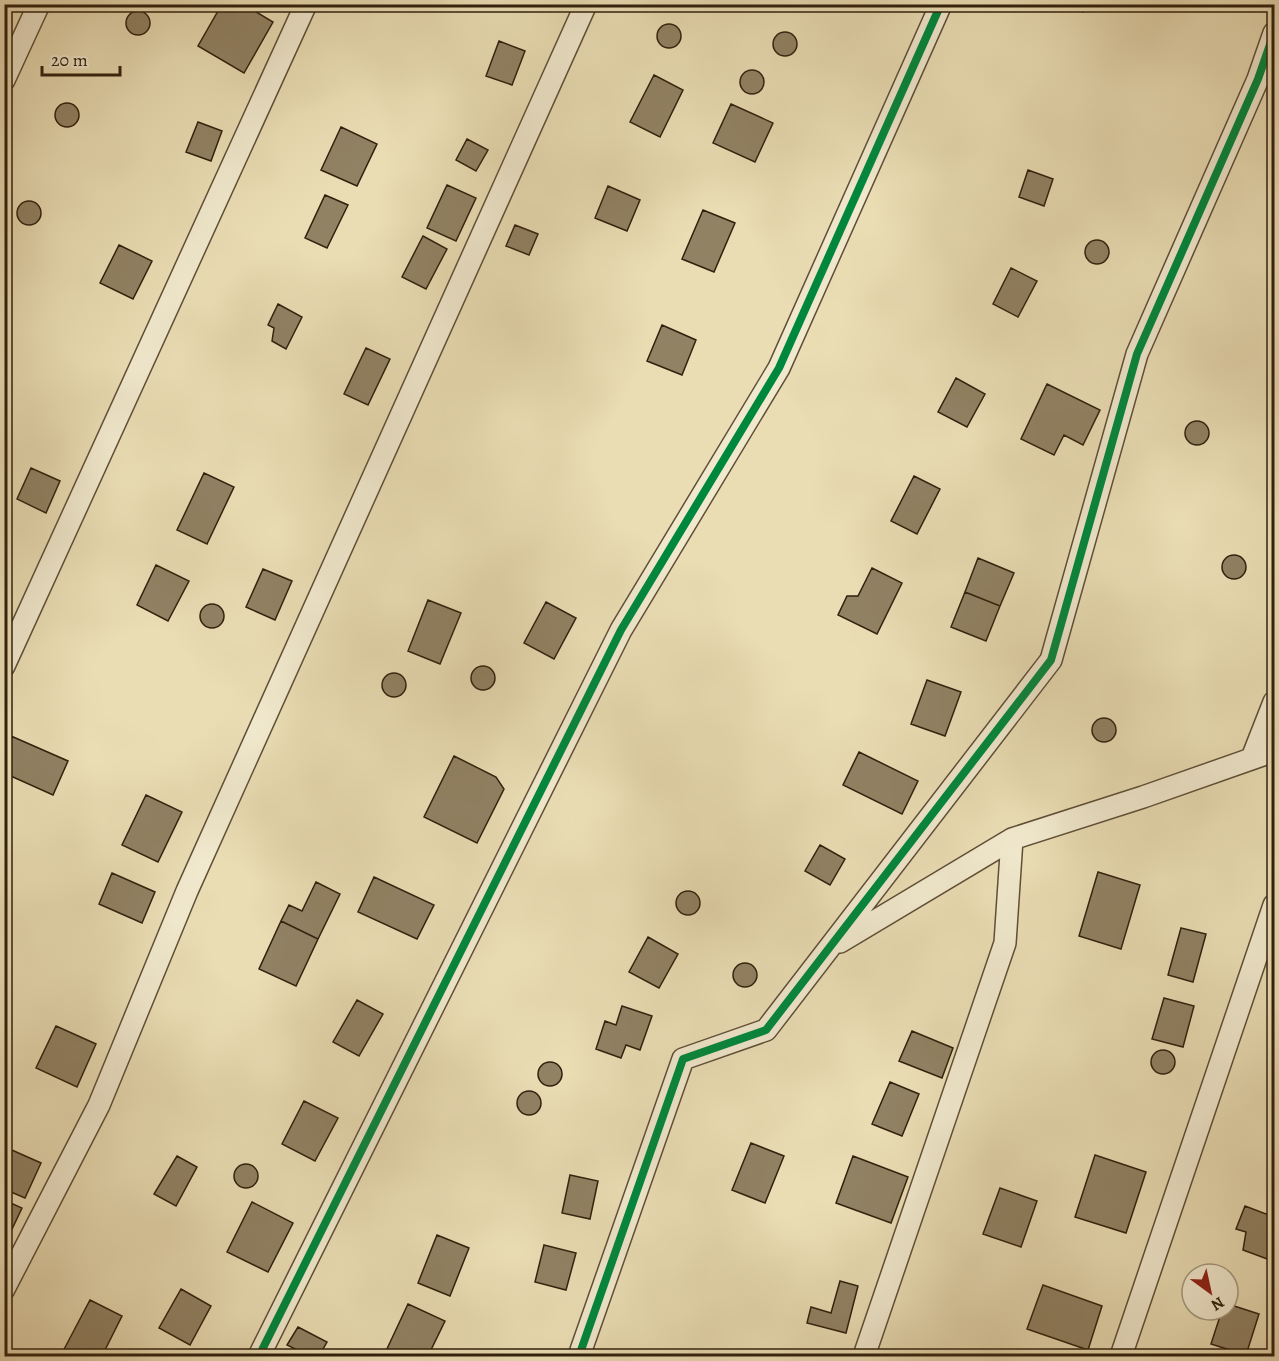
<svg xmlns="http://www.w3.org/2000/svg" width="1279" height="1361" font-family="Alegreya,serif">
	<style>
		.building { fill: #918264; stroke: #31200d; stroke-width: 1.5 }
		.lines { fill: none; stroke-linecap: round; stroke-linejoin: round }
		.street-casing { stroke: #5f4f37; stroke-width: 24 }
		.street { stroke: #f1e9ce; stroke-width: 21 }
		.cycleway-casing { stroke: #f1e9ce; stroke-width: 11 }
		.cycleway { stroke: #00873e; stroke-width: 8 }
	</style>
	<rect width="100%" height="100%" fill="#eaddb4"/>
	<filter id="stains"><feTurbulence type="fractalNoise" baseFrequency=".00333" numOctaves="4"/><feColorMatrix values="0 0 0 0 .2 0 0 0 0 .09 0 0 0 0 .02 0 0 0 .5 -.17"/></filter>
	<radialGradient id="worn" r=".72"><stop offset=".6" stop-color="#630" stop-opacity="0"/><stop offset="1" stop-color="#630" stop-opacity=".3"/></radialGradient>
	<path class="building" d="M222,4H243L273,22L244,73L198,46Z
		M1066,4H1086L1083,12Z
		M126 23a12 12 0 1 1 24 0a12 12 0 1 1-24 0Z
		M657 36a12 12 0 1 1 24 0a12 12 0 1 1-24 0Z
		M773 44a12 12 0 1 1 24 0a12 12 0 1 1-24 0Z
		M499,41L525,51L512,85L486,76Z
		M740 82a12 12 0 1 1 24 0a12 12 0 1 1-24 0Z
		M654,75L683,90L660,137L630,122Z
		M55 115a12 12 0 1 1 24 0a12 12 0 1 1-24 0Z
		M731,104L773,123L755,162L713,143Z
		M198,122L222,131L211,161L186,152Z
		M341,127L377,144L357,186L321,170Z
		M467,139L488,150L476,171L456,160Z
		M1028,170L1053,179L1044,206L1019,197Z
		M447,185L476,198L456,241L427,228Z
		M608,186L640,200L627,231L595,218Z
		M325,195L348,205L327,248L305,238Z
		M17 213a12 12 0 1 1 24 0a12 12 0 1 1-24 0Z
		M703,210L735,223L714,272L682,259Z
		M515,225L538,234L529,255L506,246Z
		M423,236L447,249L426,289L402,277Z
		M1085 252a12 12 0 1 1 24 0a12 12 0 1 1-24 0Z
		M119,245L152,261L133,299L100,283Z
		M1011,268L1037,281L1018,317L993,304Z
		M1274,286V304L1268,301Z
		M278,304L302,317L286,349L272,341L274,328L268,325Z
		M662,325L696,340L682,375L647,361Z
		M366,348L390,359L368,405L344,394Z
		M956,378L985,394L967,427L938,412Z
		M1047,384L1100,410L1083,445L1064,435L1054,455L1021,439Z
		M1185 433a12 12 0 1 1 24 0a12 12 0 1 1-24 0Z
		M31,468L60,481L46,513L17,499Z
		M204,473L234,487L207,544L177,530Z
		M914,476L940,489L917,534L891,521Z
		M1222 567a12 12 0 1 1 24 0a12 12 0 1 1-24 0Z
		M978,558L1014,573L1000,606L965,592Z
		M156,565L189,581L168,621L137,605Z
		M872,568L902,583L877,634L838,615L847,596H858Z
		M263,569L292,581L275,620L246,607Z
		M965,592L1000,606L986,641L951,627Z
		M428,600L461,613L440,664L408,651Z
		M546,602L576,618L554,659L524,643Z
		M200 616a12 12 0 1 1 24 0a12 12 0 1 1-24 0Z
		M471 678a12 12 0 1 1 24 0a12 12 0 1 1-24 0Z
		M382 685a12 12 0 1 1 24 0a12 12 0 1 1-24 0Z
		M927,680L961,692L945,736L911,724Z
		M1092 730a12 12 0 1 1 24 0a12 12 0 1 1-24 0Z
		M11,736L68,761L53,795L4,773V750Z
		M859,752L918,781L902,814L843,785Z
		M454,756L496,777L504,789L477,843L424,817Z
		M146,795L182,812L158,862L122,845Z
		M820,845L845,859L830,885L805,871Z
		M1098,872L1140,885L1121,949L1079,936Z
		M112,873L155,892L142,923L99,904Z
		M374,877L434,905L417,939L358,912Z
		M316,882L340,894L318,939L281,921L289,905L302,911Z
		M676 903a12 12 0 1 1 24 0a12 12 0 1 1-24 0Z
		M281,921L318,939L296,986L259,969Z
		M1181,928L1206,934L1193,982L1168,975Z
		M648,937L678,954L659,988L629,972Z
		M733 975a12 12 0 1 1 24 0a12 12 0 1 1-24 0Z
		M1164,998L1194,1006L1183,1047L1152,1039Z
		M357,1000L383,1014L359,1056L333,1042Z
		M622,1006L652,1016L640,1050L626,1045L621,1058L596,1049L605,1021L616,1025Z
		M56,1026L96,1044L77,1087L36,1068Z
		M912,1031L953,1048L942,1078L899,1061Z
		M1151 1062a12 12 0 1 1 24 0a12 12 0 1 1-24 0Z
		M538 1074a12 12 0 1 1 24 0a12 12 0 1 1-24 0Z
		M890,1082L919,1094L902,1136L872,1124Z
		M517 1103a12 12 0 1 1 24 0a12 12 0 1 1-24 0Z
		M304,1101L338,1118L315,1161L282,1144Z
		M751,1143L784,1156L765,1203L732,1190Z
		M5,1147L41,1163L25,1198L4,1189Z
		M1095,1155L1146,1172L1126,1233L1075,1217Z
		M177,1156L197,1167L176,1206L154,1194Z
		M853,1156L908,1177L891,1223L836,1203Z
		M234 1176a12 12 0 1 1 24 0a12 12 0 1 1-24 0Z
		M570,1175L598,1181L590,1219L562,1213Z
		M1000,1188L1037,1201L1021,1247L983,1234Z
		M4,1200L22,1208L4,1246Z
		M252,1202L293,1223L268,1272L227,1252Z
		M1245,1206L1274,1217V1247L1270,1260L1243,1250L1246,1232L1236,1229Z
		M437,1235L469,1248L450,1296L418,1283Z
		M544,1245L576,1253L566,1290L535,1282Z
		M840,1281L858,1286L846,1333L807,1323L811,1307L831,1313Z
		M1043,1285L1102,1306L1088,1350L1027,1329Z
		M181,1289L211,1306L190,1345L159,1328Z
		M90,1300L122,1316L102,1356H64L61,1355Z
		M408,1304L445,1321L428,1356H392L385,1353Z
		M1228,1304L1259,1314L1246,1355L1211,1344L1222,1310H1228Z
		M298,1327L327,1342L319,1356H309L287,1345Z
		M530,1350L549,1356H528Z"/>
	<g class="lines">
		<g class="street-casing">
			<path id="street" d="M4,80L39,4
				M4,666L306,4
				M1252,758L1274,702
				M840,942L1012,839L1143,797L1274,751
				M4,1289L99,1105L187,891L586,4
				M259,1356L621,630L779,368L941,4
				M579,1356L683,1059L766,1030L1051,660L1137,354L1258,79L1274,33
				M864,1356L1005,943L1012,839
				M1121,1356L1274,905"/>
		</g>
		<use href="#street" class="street"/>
		<g class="cycleway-casing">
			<path id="cycleway" d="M259,1356L621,630L779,368L941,4
				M579,1356L683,1059L766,1030L1051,660L1137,354L1258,79L1274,33"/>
		</g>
		<use href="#cycleway" class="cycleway"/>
	</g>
	<rect width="1279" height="1361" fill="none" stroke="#eaddb4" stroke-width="24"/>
	<rect x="6" y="6" width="1267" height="1349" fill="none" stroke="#31200d" stroke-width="3"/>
	<rect x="12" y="12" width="1255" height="1337" fill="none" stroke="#31200d" stroke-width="1.5"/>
	<g transform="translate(1210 1292) rotate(147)"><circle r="28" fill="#f1e9ce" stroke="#a49981" stroke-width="1.5"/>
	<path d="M0-4.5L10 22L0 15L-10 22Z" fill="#8f2418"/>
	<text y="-9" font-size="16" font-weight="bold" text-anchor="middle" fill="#31200d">N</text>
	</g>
	<path d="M42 66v9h78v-9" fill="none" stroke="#31200d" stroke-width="3"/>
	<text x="51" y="66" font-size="18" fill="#31200d" stroke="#f1e9ce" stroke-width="4.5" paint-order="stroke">20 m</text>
	<rect width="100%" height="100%" filter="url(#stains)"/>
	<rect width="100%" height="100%" fill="url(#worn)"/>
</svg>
